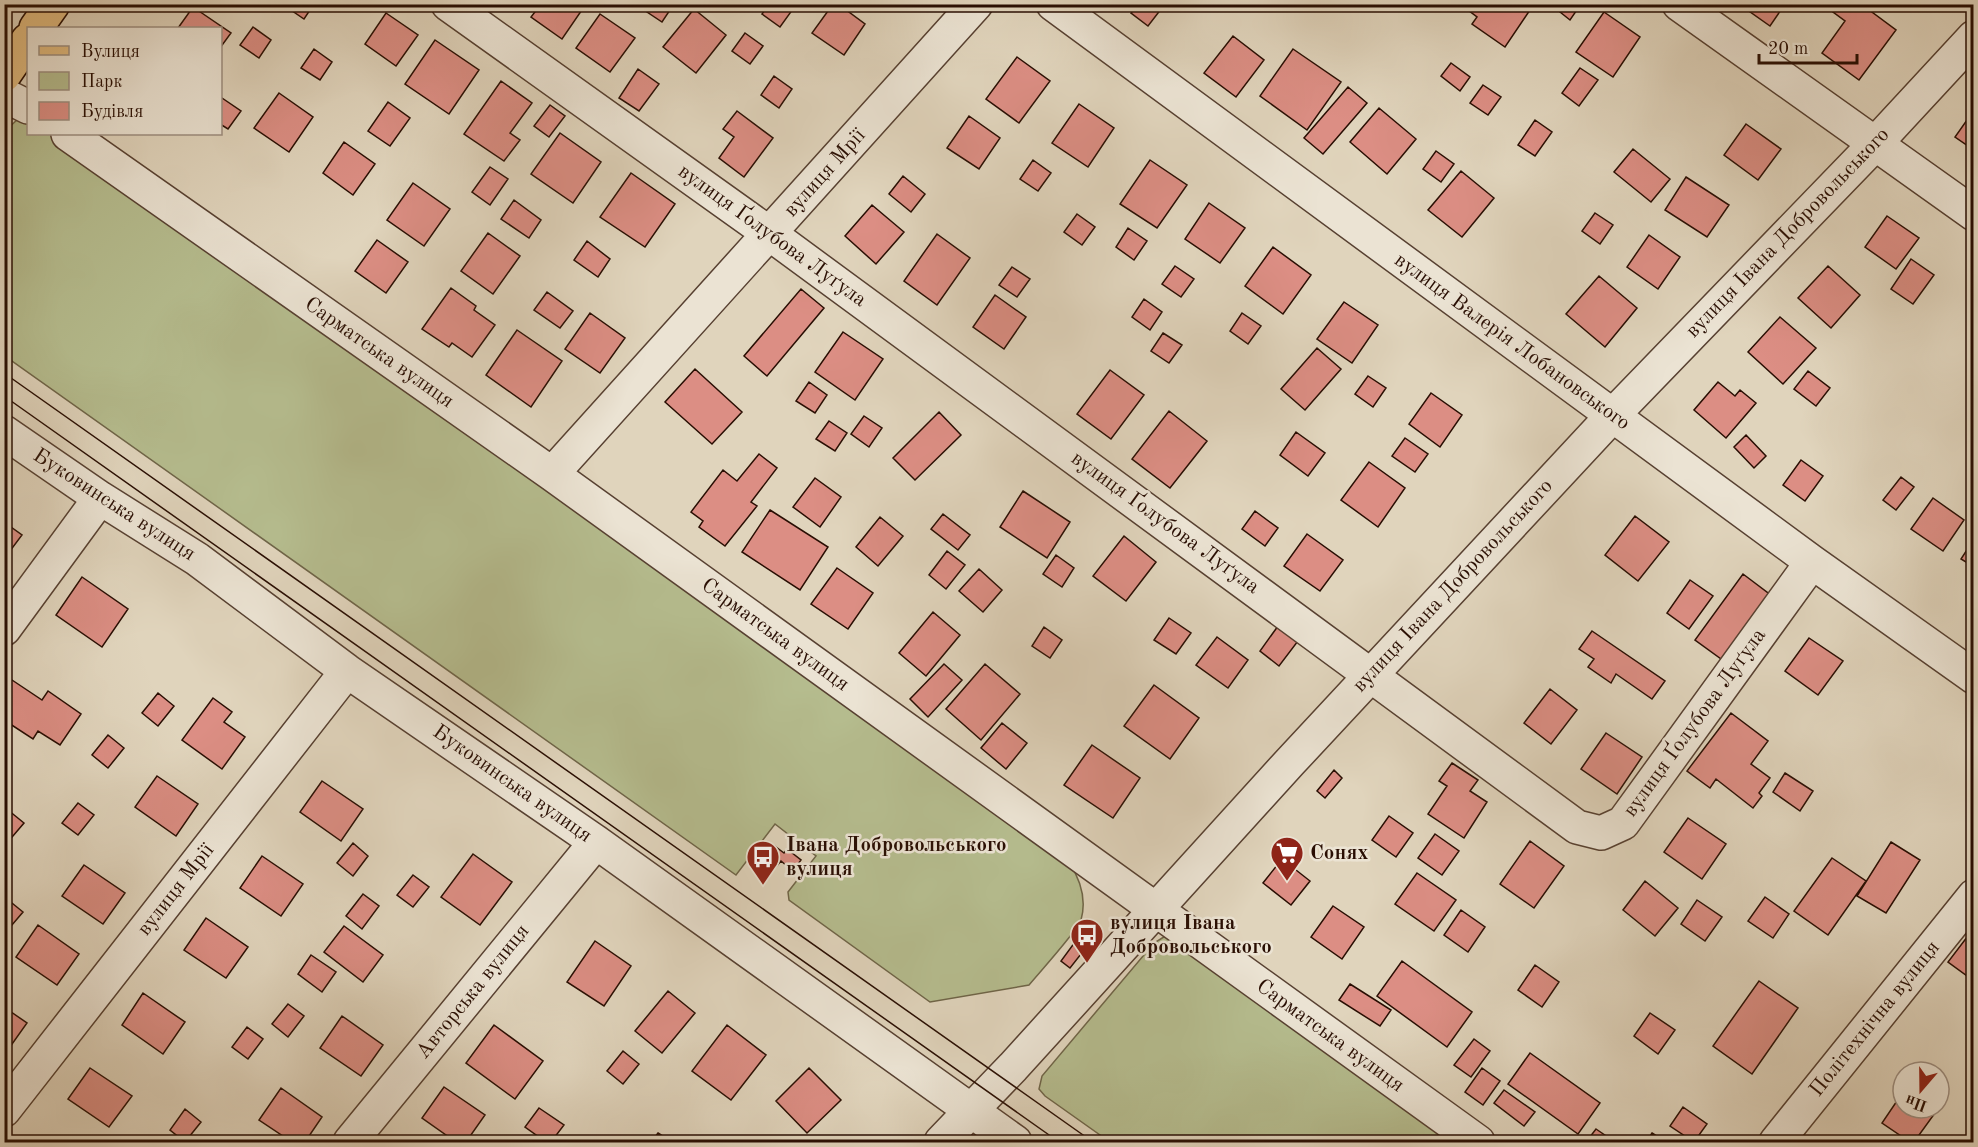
<svg xmlns="http://www.w3.org/2000/svg" width="1978" height="1147" font-family="'Old Standard TT',serif">
	<style>
		.green { fill: #b5bc8e; stroke: #6f6548; stroke-width: 1.5 }
		.building { fill: #dc8e84; stroke: #290e03; stroke-width: 1.5 }
		.lines { fill: none; stroke-linecap: round; stroke-linejoin: round }
		.minor-casing { stroke: #574031; stroke-width: 36 }
		.major-casing { stroke: #290e03; stroke-width: 36 }
		.minor { stroke: #ebe3d3; stroke-width: 33 }
		.major { stroke: #e0ba7e; stroke-width: 33 }
		.tram { stroke: #290e03; stroke-width: 1.5 }
		.labels { text-anchor: middle; dominant-baseline: central; stroke-width: 5; stroke-linejoin: round; paint-order: stroke }
		.street-label { font-size: 21px; fill: #290e03; stroke: #ebe3d3 }
		.poi-label { font-size: 21px; font-weight: bold; fill: #290e03; stroke: #ebe3d3; text-anchor: start }
	</style>
	<rect width="100%" height="100%" fill="#e0d4bc"/>
	<filter id="stains"><feTurbulence type="fractalNoise" baseFrequency=".00333" numOctaves="4"/><feColorMatrix values="0 0 0 0 .2 0 0 0 0 .09 0 0 0 0 .02 0 0 0 .5 -.17"/></filter>
	<radialGradient id="worn" r=".72"><stop offset=".6" stop-color="#630" stop-opacity="0"/><stop offset="1" stop-color="#630" stop-opacity=".3"/></radialGradient>
	<path class="green" d="M18,119H28V134H52L1069,862C1080,879 1087,899 1081,920C1078,930 1038,974 1029,985L930,1002L789,900L788,892L816,856L775,824L736,875L5,356V131Z
		M1167,935L1456,1142H1110L1045,1096L1039,1089L1042,1076L1154,943Z"/>
	<path class="building" d="M286,4H314L304,19L285,6Z
		M541,4H586L562,39L531,17Z
		M647,4H674L662,22L644,10Z
		M769,4H787L793,9L780,27L762,14Z
		M833,4H838L865,24L844,55L812,33Z
		M1138,4H1165L1148,26L1131,13Z
		M1460,4H1534L1505,47L1472,24L1477,17Z
		M1550,4H1581L1570,20Z
		M1749,4H1785L1770,26L1746,9Z
		M1839,4H1861L1896,30L1859,80L1822,53L1845,21L1833,12Z
		M193,7L231,33L220,48V28H178Z
		M694,9L726,35L696,73L663,47Z
		M1604,12L1640,37L1613,77L1576,52Z
		M386,13L418,35L396,66L365,44Z
		M600,14L635,38L610,72L576,48Z
		M253,27L271,40L259,58L240,45Z
		M745,33L763,46L750,64L732,51Z
		M1233,36L1264,60L1236,97L1204,73Z
		M435,40L479,70L449,114L405,84Z
		M314,49L332,62L320,80L301,68Z
		M1293,49L1341,82L1307,130L1260,96Z
		M1017,57L1050,81L1019,123L986,99Z
		M1451,63L1470,77L1460,91L1441,76Z
		M1580,68L1598,80L1579,106L1562,93Z
		M638,69L659,84L639,111L619,98Z
		M774,76L792,89L779,108L761,95Z
		M501,81L532,103L510,133L520,140L504,161L464,134Z
		M1483,85L1501,97L1488,115L1470,103Z
		M1348,87L1367,103L1323,154L1304,138Z
		M279,93L313,117L289,152L254,128Z
		M222,98L241,111L228,129L220,124V101Z
		M388,102L410,118L390,146L368,131Z
		M1079,104L1114,128L1088,167L1052,143Z
		M550,105L565,116L549,137L534,126Z
		M1379,108L1416,139L1387,174L1350,142Z
		M1974,110V150L1955,137Z
		M737,111L773,138L744,177L719,158L734,137L723,129Z
		M969,116L1000,138L979,169L947,148Z
		M1535,120L1552,132L1535,156L1518,145Z
		M1746,124L1781,149L1758,180L1724,155Z
		M560,133L601,162L573,203L531,174Z
		M344,142L375,164L353,195L323,173Z
		M1633,149L1670,179L1651,202L1614,172Z
		M1436,151L1454,164L1441,182L1423,169Z
		M1033,160L1051,173L1038,191L1020,179Z
		M1150,160L1187,185L1157,228L1120,204Z
		M490,167L508,179L490,205L472,192Z
		M1461,171L1494,198L1462,237L1428,210Z
		M631,173L675,204L645,247L600,217Z
		M903,176L925,194L911,212L889,194Z
		M1686,177L1729,205L1707,237L1665,210Z
		M413,183L450,209L424,246L387,220Z
		M514,200L541,220L529,238L501,219Z
		M1209,203L1245,228L1220,263L1185,239Z
		M872,205L904,232L876,264L845,236Z
		M1595,213L1613,225L1600,244L1582,231Z
		M1077,214L1095,227L1082,245L1064,232Z
		M1887,216L1919,238L1896,269L1865,247Z
		M1128,228L1147,241L1134,260L1116,247Z
		M488,233L520,256L493,294L461,271Z
		M937,234L970,258L937,305L904,281Z
		M1649,235L1680,257L1658,289L1627,267Z
		M377,240L408,262L386,293L355,271Z
		M587,241L610,259L598,277L574,260Z
		M1273,247L1311,275L1283,314L1245,286Z
		M1911,259L1934,275L1913,304L1891,289Z
		M1175,266L1194,279L1181,297L1162,284Z
		M1828,266L1860,295L1831,328L1798,298Z
		M1012,267L1030,279L1017,297L999,285Z
		M1599,276L1637,308L1605,347L1566,314Z
		M451,288L476,306L474,310L495,325L472,357L452,343L449,347L422,329Z
		M801,289L824,308L767,376L744,356Z
		M547,292L573,311L560,328L534,310Z
		M995,295L1026,317L1004,349L973,327Z
		M1144,299L1162,312L1150,330L1132,317Z
		M1344,302L1378,325L1352,363L1317,339Z
		M590,313L625,338L600,373L565,349Z
		M1242,313L1261,326L1248,344L1230,331Z
		M1780,317L1816,348L1783,384L1748,352Z
		M517,330L562,361L531,407L486,375Z
		M843,332L883,359L855,400L815,372Z
		M1163,333L1182,345L1169,363L1151,351Z
		M1317,348L1341,369L1305,410L1281,389Z
		M695,369L742,412L712,444L665,402Z
		M1110,370L1144,395L1111,439L1077,414Z
		M1808,371L1830,388L1816,406L1794,389Z
		M1368,376L1386,388L1373,407L1355,394Z
		M809,382L827,395L815,413L796,401Z
		M1718,382L1735,396L1740,390L1756,403L1726,438L1694,410Z
		M1431,393L1462,415L1440,447L1409,424Z
		M1169,411L1207,441L1170,488L1132,459Z
		M939,412L961,435L915,480L893,458Z
		M864,416L882,428L869,447L851,434Z
		M829,421L847,433L835,451L816,439Z
		M1296,432L1325,453L1308,476L1280,455Z
		M1746,435L1766,456L1754,468L1734,447Z
		M1405,438L1428,454L1415,472L1392,456Z
		M759,454L777,468L751,502L757,506L725,546L699,527L703,521L691,512L723,470L737,481Z
		M1801,460L1823,476L1805,501L1783,485Z
		M1369,462L1405,488L1378,527L1341,500Z
		M1901,477L1914,487L1896,510L1883,500Z
		M815,478L841,497L820,527L793,507Z
		M1023,491L1070,522L1047,558L1000,527Z
		M1933,498L1964,520L1943,551L1911,529Z
		M770,510L828,547L800,590L742,552Z
		M1255,511L1278,528L1265,546L1242,529Z
		M943,514L970,535L958,550L931,529Z
		M1635,516L1669,542L1638,581L1605,555Z
		M880,517L903,536L878,566L856,547Z
		M4,522L22,535L4,559Z
		M1307,534L1343,560L1320,591L1284,566Z
		M1124,536L1156,562L1126,601L1093,576Z
		M1974,539V567L1961,559Z
		M947,551L965,565L946,589L929,575Z
		M1056,555L1074,568L1062,587L1043,574Z
		M837,568L873,593L848,629L811,604Z
		M979,569L1002,590L983,612L959,591Z
		M1743,574L1776,599L1728,664L1695,640Z
		M82,577L128,609L102,647L56,615Z
		M1690,580L1713,596L1689,629L1667,613Z
		M933,612L960,635L926,676L899,653Z
		M1169,618L1191,633L1176,654L1154,640Z
		M1278,626L1298,641L1279,666L1260,651Z
		M1044,627L1062,640L1050,658L1032,646Z
		M1592,631L1665,681L1652,699L1616,674L1611,683L1588,667L1594,659L1579,649Z
		M1217,637L1248,660L1228,688L1196,665Z
		M1809,638L1843,661L1818,695L1785,671Z
		M944,664L962,680L928,717L910,699Z
		M985,664L1020,694L981,740L946,709Z
		M12,680L42,700L48,691L81,714L60,745L38,731L33,739L4,720V691Z
		M1154,685L1199,718L1170,759L1124,726Z
		M1550,689L1577,710L1551,744L1524,723Z
		M158,693L174,706L158,726L142,713Z
		M213,698L232,712L224,722L245,737L222,769L182,740Z
		M1731,713L1768,741L1751,764L1770,778L1759,793L1762,796L1753,808L1716,779L1710,788L1687,771Z
		M1002,723L1027,743L1006,769L981,748Z
		M1606,733L1642,757L1617,794L1581,769Z
		M108,735L124,748L108,768L92,755Z
		M1092,745L1140,778L1113,818L1064,785Z
		M1452,763L1478,780L1470,791L1487,802L1464,838L1428,814L1447,786L1439,781Z
		M1334,770L1342,778L1325,798L1317,791Z
		M1785,773L1813,791L1800,811L1773,792Z
		M157,776L198,804L176,836L135,807Z
		M322,781L363,809L341,841L300,812Z
		M78,803L94,815L78,835L62,823Z
		M8,810L24,823L7,843L4,840V814Z
		M1389,816L1413,833L1396,857L1372,840Z
		M1688,818L1726,844L1702,879L1664,852Z
		M1435,834L1459,851L1442,875L1418,858Z
		M1530,841L1564,866L1534,908L1500,884Z
		M1891,842L1920,860L1886,913L1857,896Z
		M353,843L368,856L353,876L337,863Z
		M772,844L784,853L787,849L801,860L793,871L781,861L775,868L761,856Z
		M473,854L512,882L480,925L441,897Z
		M262,856L303,884L281,916L240,888Z
		M1832,858L1866,881L1828,935L1794,911Z
		M1282,859L1310,881L1291,905L1263,883Z
		M84,865L125,893L103,924L62,896Z
		M1417,873L1456,900L1434,931L1395,904Z
		M413,875L429,887L413,907L397,895Z
		M1645,881L1678,908L1655,936L1623,910Z
		M363,894L379,906L362,929L346,916Z
		M1765,897L1789,914L1773,938L1748,921Z
		M7,899L23,912L6,932L4,930V902Z
		M1697,900L1722,917L1705,941L1681,924Z
		M1333,906L1364,927L1342,959L1311,937Z
		M1461,910L1485,927L1468,952L1444,935Z
		M206,918L248,947L226,978L184,950Z
		M38,925L79,954L57,985L16,957Z
		M344,926L383,955L363,982L324,952Z
		M1974,928V981L1948,962Z
		M595,941L631,966L604,1006L567,982Z
		M1075,942L1085,949L1070,968L1061,961Z
		M311,955L336,972L322,992L298,974Z
		M1402,961L1472,1012L1447,1047L1377,996Z
		M1535,965L1559,982L1542,1007L1518,990Z
		M1759,981L1798,1008L1752,1074L1713,1046Z
		M1350,984L1391,1010L1380,1026L1339,1000Z
		M668,991L695,1013L662,1053L635,1031Z
		M143,993L185,1022L163,1054L122,1025Z
		M288,1004L304,1016L288,1037L272,1024Z
		M4,1007L27,1023L5,1054H4Z
		M1650,1013L1675,1030L1658,1054L1634,1036Z
		M342,1016L383,1045L361,1076L320,1048Z
		M494,1025L543,1061L515,1099L466,1063Z
		M727,1025L766,1055L731,1100L692,1071Z
		M247,1027L263,1039L248,1059L232,1047Z
		M1474,1039L1490,1051L1471,1077L1454,1065Z
		M623,1051L639,1064L623,1084L607,1071Z
		M1530,1053L1600,1103L1578,1134L1508,1084Z
		M90,1068L132,1096L109,1127L68,1099Z
		M809,1068L841,1100L807,1133L776,1101Z
		M1482,1068L1500,1081L1483,1105L1465,1092Z
		M444,1087L485,1115L466,1142H456L422,1118Z
		M281,1088L322,1117L305,1142H292L259,1120Z
		M1504,1090L1535,1112L1524,1126L1494,1103Z
		M1903,1092V1108H1927L1935,1113L1914,1142H1910L1882,1123Z
		M1683,1107L1707,1124L1694,1142L1670,1126Z
		M539,1108L564,1125L551,1142H546L525,1127Z
		M185,1109L201,1122L185,1142L170,1130Z
		M1596,1129L1615,1142H1586Z
		M658,1133L672,1142H651Z
		M1652,1133L1666,1142H1646Z"/>
	<g class="lines">
		<g class="minor-casing">
			<path id="minor" d="M448,4L770,234L1577,827L1601,833L1623,823L1812,562
				M1053,4L1812,562L1974,677
				M1679,4L1974,214
				M4,95L28,107
				M68,134L552,474L1478,1142
				M4,432L100,498L197,559L347,671L596,842L1015,1142
				M552,474L976,4
				M4,629L100,498
				M4,1110L347,671
				M350,1142L596,842
				M941,1142L1013,1067L1290,762L1613,415L1874,145L1974,37
				M1776,1142L1974,896"/>
		</g>
		<g class="major-casing">
			<path id="major" d="M36,28L53,4
				M4,75L28,40"/>
		</g>
		<use href="#minor" class="minor"/>
		<use href="#major" class="major"/>
		<path class="tram" d="M4,373L1093,1142
			M4,396L1059,1142"/>
	</g>
	<defs>
		<g id="supermarket-pin" transform="scale(1.725)"><path d="M0 17L-7.5 6A9.5 9.5 0 1 1 7.5 6Z" fill="#8f2418" stroke="#ebe3d3"/><path d="M-6-5.5h2.5l.6 2H6L4.5 2H-2.5L-4.4-4H-6ZM-1.5 3.2a1.3 1.3 0 1 0 .1 0ZM3 3.2a1.3 1.3 0 1 0 .1 0Z" fill="#fff"/></g>
		<g id="bus-pin" transform="scale(1.725)"><path d="M0 17L-7.5 6A9.5 9.5 0 1 1 7.5 6Z" fill="#8f2418" stroke="#ebe3d3"/><path d="M-5-6H5V4H4V6H2V4H-2V6H-4V4H-5ZM-3.5-4V0h7V-4ZM-3.5 1.2v1.5H-2V1.2ZM2 1.2v1.5H3.5V1.2Z" fill="#fff"/></g>
	</defs>
	<g fill-rule="evenodd">
		<use href="#supermarket-pin" x="1287" y="853"/>
		<use href="#bus-pin" x="763" y="857"/>
		<use href="#bus-pin" x="1087" y="935"/>
	</g>
	<g class="labels">
		<g class="street-label">
			<text transform="translate(825 173) rotate(-48)">вулиця Мрії</text>
			<text transform="translate(1788 233) rotate(-46)">вулиця Івана Добровольського</text>
			<text transform="translate(772 236) rotate(36)">вулиця Ґолубова Луґула</text>
			<text transform="translate(1512 342) rotate(36)">вулиця Валерія Лобановського</text>
			<text transform="translate(379 353) rotate(35)">Сарматська вулиця</text>
			<text transform="translate(114 505) rotate(33)">Буковинська вулиця</text>
			<text transform="translate(1165 523) rotate(36)">вулиця Ґолубова Луґула</text>
			<text transform="translate(1453 586) rotate(-47)">вулиця Івана Добровольського</text>
			<text transform="translate(775 635) rotate(36)">Сарматська вулиця</text>
			<text transform="translate(1695 723) rotate(-54)">вулиця Ґолубова Луґула</text>
			<text transform="translate(512 784) rotate(35)">Буковинська вулиця</text>
			<text transform="translate(176 890) rotate(-52)">вулиця Мрії</text>
			<text transform="translate(473 992) rotate(-51)">Авторська вулиця</text>
			<text transform="translate(1875 1019) rotate(-51)">Політехнічна вулиця</text>
			<text transform="translate(1330 1036) rotate(36)">Сарматська вулиця</text>
		</g>
		<g class="poi-label">
			<text x="786" y="845">Івана Добровольського<tspan x="786" dy="24">вулиця</tspan></text>
			<text x="1310" y="853">Сонях</text>
			<text x="1110" y="923">вулиця Івана<tspan x="1110" dy="24">Добровольського</tspan></text>
		</g>
	</g>
	<rect width="1978" height="1147" fill="none" stroke="#e0d4bc" stroke-width="24"/>
	<rect x="6" y="6" width="1966" height="1135" fill="none" stroke="#290e03" stroke-width="3"/>
	<rect x="12" y="12" width="1954" height="1123" fill="none" stroke="#290e03" stroke-width="1.5"/>
	<rect x="27" y="27" width="195" height="108" fill="#ebe3d3" stroke="#9d8e80" stroke-width="1.5"/>
	<rect x="39" y="46" width="30" height="9" fill="#e0ba7e" stroke="#9d8e80" stroke-width="1.5"/>
	<text x="81" y="57" font-size="18" fill="#290e03">Вулиця</text>
	<rect x="39" y="72" width="30" height="18" fill="#b5bc8e" stroke="#9d8e80" stroke-width="1.5"/>
	<text x="81" y="87" font-size="18" fill="#290e03">Парк</text>
	<rect x="39" y="102" width="30" height="18" fill="#dc8e84" stroke="#9d8e80" stroke-width="1.5"/>
	<text x="81" y="117" font-size="18" fill="#290e03">Будівля</text>
	<g transform="translate(1921 1090) rotate(200)"><circle r="28" fill="#ebe3d3" stroke="#9d8e80" stroke-width="1.5"/>
	<path d="M0-4.5L10 22L0 15L-10 22Z" fill="#8f2418"/>
	<text y="-9" font-size="16" font-weight="bold" text-anchor="middle" fill="#290e03">Пн</text>
	</g>
	<path d="M1759 54v9h98v-9" fill="none" stroke="#290e03" stroke-width="3"/>
	<text x="1768" y="54" font-size="18" fill="#290e03" stroke="#ebe3d3" stroke-width="4.5" paint-order="stroke">20 m</text>
	<rect width="100%" height="100%" filter="url(#stains)"/>
	<rect width="100%" height="100%" fill="url(#worn)"/>
</svg>
